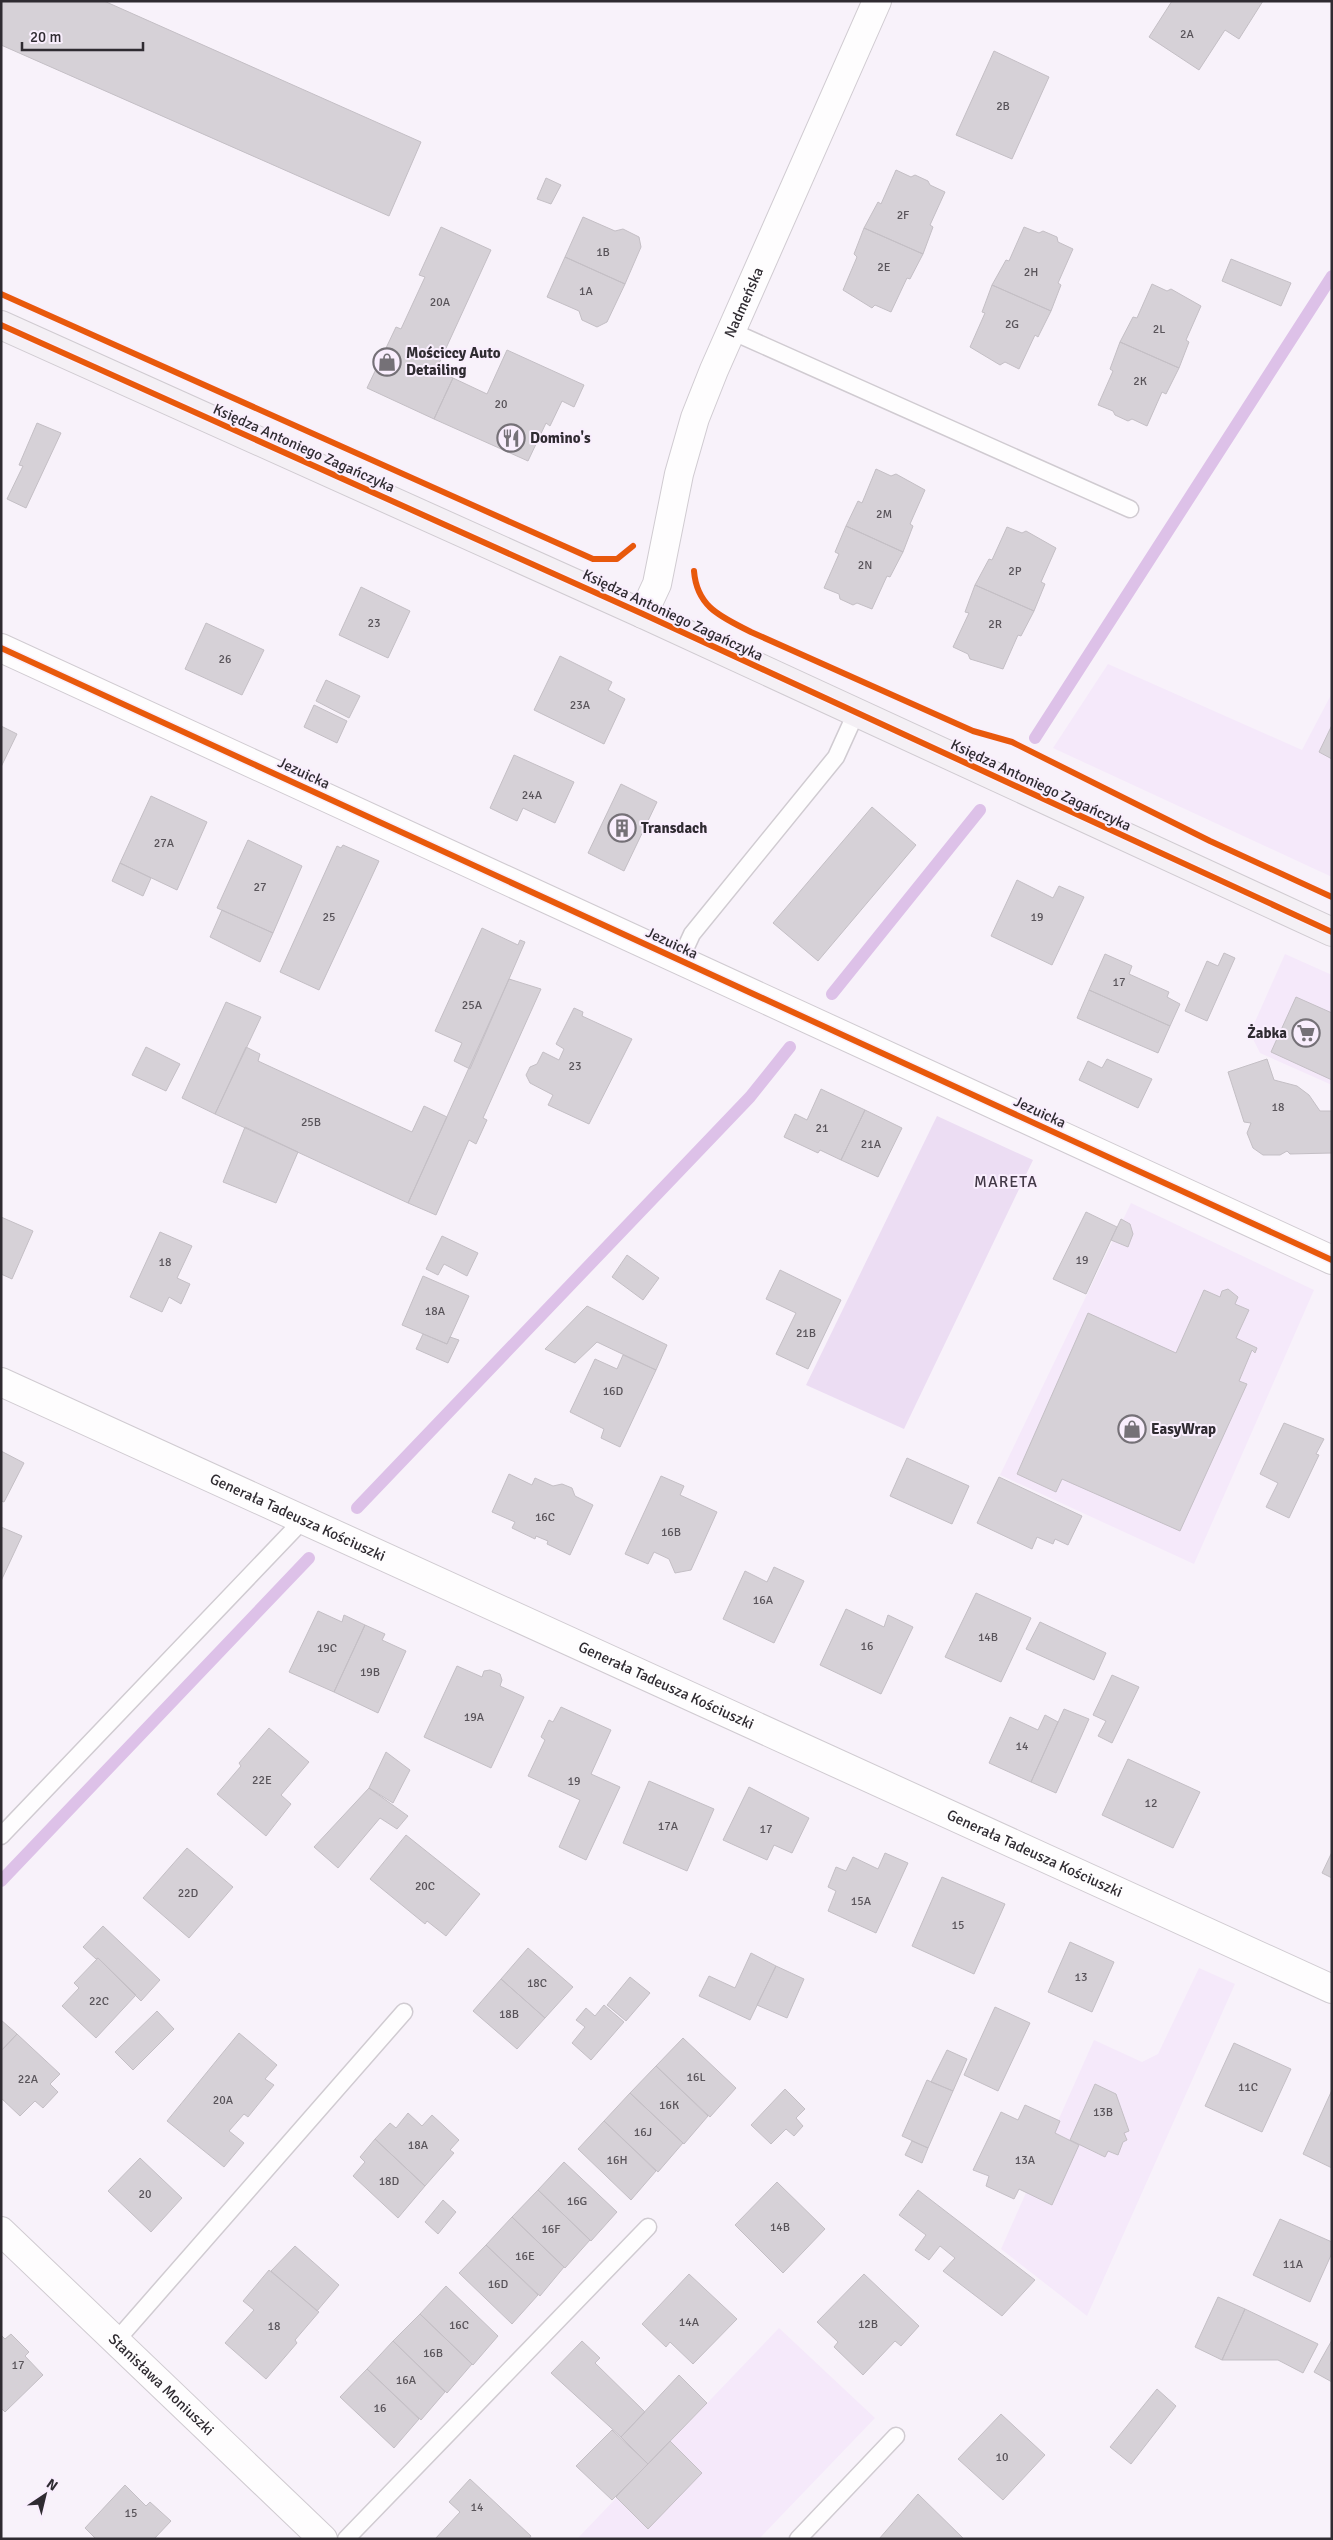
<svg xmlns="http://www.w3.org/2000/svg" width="1333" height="2540" font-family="Signika,sans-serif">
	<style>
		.built { fill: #f5e9fa }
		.green { fill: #ecddf3 }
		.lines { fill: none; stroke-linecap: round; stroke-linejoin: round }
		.stream { stroke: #ddc1e8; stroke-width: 12 }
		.building { fill: #d6d1d7; stroke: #c4bfc5 }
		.lane-casing { stroke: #d0cbd1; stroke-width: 19 }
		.street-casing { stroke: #d0cbd1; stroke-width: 30 }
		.secondary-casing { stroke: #d0cbd1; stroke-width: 30 }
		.lane { stroke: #fefdfe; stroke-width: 16 }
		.street { stroke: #fefdfe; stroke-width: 28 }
		.secondary { stroke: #f4f0f5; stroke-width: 28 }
		.cycleway-casing { stroke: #f9eefd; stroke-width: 9 }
		.cycleway { stroke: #e8590c; stroke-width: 6 }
		.labels { text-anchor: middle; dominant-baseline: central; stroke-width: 4; stroke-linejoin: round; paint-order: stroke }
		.number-label { font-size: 12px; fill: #59545a }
		.street-label { font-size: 15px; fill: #2f2b31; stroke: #f9eefd }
		.poi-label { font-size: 15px; font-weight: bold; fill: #2f2b31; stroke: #f9eefd; text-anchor: start }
		.neighbourhood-label { font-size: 16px; letter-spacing: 1px; fill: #423846; stroke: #f9eefd }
	</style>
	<rect width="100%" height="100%" fill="#f8f2fa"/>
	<path class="built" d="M1108,664L1302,750L1332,693V877L1053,748Z
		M1285,954L1332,975V1085L1260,1053L1250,1033Z
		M1131,1203L1314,1290L1194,1564L1000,1475Z
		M1199,1968L1235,1984L1087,2316L1001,2249L1094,2040L1142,2062L1158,2054Z
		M779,2328L875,2418L759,2539H577Z"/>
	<path class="green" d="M937,1116L1033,1160L904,1429L806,1385Z"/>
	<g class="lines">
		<path class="stream" d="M1035,738L1332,276
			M832,994L980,810
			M357,1508L750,1097L790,1047
			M1,1881L309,1558"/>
	</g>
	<path class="building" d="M1,1H104L421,142L389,216L1,45Z
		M1172,1H1263L1239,39L1225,30L1199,70L1149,37Z
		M994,51L1049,77L1012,159L956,135Z
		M896,170L911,177L915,175L928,181L930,185L945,192L930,225L933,227L923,254L864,228L878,202L881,204Z
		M546,178L561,185L551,204L537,199Z
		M583,217L615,231L623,229L639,237L641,247L625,284L565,257Z
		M441,227L491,250L436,370L453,378L434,419L367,388L396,327L401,329L425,277L419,275Z
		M1024,227L1039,233L1043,231L1057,237L1058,242L1073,249L1058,283L1061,285L1051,311L992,285L1006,260L1009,261Z
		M864,228L923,254L910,279L907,278L891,312L875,305L872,308L843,290L857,257L854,254Z
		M565,257L625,284L607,322L597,327L582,320L579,311L547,297Z
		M1231,259L1291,283L1281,306L1222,281Z
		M1152,284L1167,291L1171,289L1201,306L1186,340L1189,342L1179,368L1120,342L1133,317L1137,318Z
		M992,285L1051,311L1038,337L1035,335L1019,369L1005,362L1000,365L970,347L985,313L982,312Z
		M1120,342L1179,368L1166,394L1162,392L1147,426L1132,419L1128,421L1115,415L1113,411L1098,405L1113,371L1110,369Z
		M507,350L584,385L574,407L562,401L550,426L546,423L528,461L434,419L453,378L487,394Z
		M37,423L61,433L26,508L7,499L23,466L19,465Z
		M876,469L891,476L896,474L925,490L910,524L913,526L903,552L846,526L858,501L862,503Z
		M846,526L903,552L890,577L887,576L872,609L857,603L853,605L840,599L839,594L824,588L839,554L835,552Z
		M1007,527L1022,533L1026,531L1056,548L1041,582L1045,584L1034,611L975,585L989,559L992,560Z
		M975,585L1034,611L1021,636L1018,635L1003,669L970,659L968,654L953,647L969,613L965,612Z
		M361,587L410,611L388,658L339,635Z
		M206,623L264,650L242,695L185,669Z
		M560,656L612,682L608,690L625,699L604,744L534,710Z
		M326,680L360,696L349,718L316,701Z
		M314,705L347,721L337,743L304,727Z
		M1332,725V759L1319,752Z
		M1,726L17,734L1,767Z
		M514,755L574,782L555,823L523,808L517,821L490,808Z
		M621,784L657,802L624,871L588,853Z
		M151,796L207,822L177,890L120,863Z
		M872,807L916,845L818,961L773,923Z
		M248,840L302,866L273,933L217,908Z
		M343,845L379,861L319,990L280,972L337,846L341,848Z
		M120,863L151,878L143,896L112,881Z
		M1017,880L1053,898L1059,886L1084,897L1052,965L991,936Z
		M222,910L273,933L260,962L210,937Z
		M482,928L518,945L520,940L525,942L470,1069L454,1061L462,1043L435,1031Z
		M1224,953L1235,958L1207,1021L1185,1011L1207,961L1218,966Z
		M1105,954L1132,966L1129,974L1169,992L1167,997L1180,1004L1170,1026L1089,990Z
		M509,979L541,989L483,1118L487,1120L476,1144L469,1140L436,1215L408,1203Z
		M1089,990L1170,1026L1158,1053L1077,1018Z
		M1296,997L1332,1013V1080L1271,1052Z
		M226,1002L261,1017L215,1114L182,1098Z
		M574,1008L583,1012L582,1016L632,1039L589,1124L548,1105L553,1095L530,1083L526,1075L530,1067L537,1064L543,1052L559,1060L564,1049L556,1044Z
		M146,1047L180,1064L166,1091L132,1075Z
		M246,1047L260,1054L258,1061L412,1132L424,1106L447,1117L408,1203L215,1114Z
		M1107,1059L1152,1079L1138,1108L1079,1080L1088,1061L1102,1068Z
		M1267,1059L1274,1080L1297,1086L1309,1095L1320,1111H1332V1153L1290,1154L1287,1151L1280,1155H1263L1253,1148L1247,1133L1251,1123L1244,1122L1228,1072Z
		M821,1089L865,1110L841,1160L820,1150L818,1153L784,1137L795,1114L807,1120Z
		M865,1110L902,1128L878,1177L841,1160Z
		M245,1127L298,1152L276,1203L223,1182Z
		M1086,1212L1117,1227L1086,1294L1053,1279Z
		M1,1217L33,1231L12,1279L1,1274Z
		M1121,1219L1130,1224L1133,1234L1128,1247L1111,1240Z
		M160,1232L192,1246L177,1278L190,1284L181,1304L169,1297L162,1312L130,1297Z
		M442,1236L478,1253L467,1276L444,1264L438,1275L426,1269Z
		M627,1255L659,1278L643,1300L612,1277Z
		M780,1270L841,1300L808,1369L776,1354L796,1313L766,1299Z
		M423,1276L469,1296L447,1344L402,1325Z
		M1228,1289L1238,1297L1235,1304L1249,1310L1236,1338L1257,1348L1255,1353L1252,1350L1239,1381L1247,1384L1180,1531L1062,1479L1056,1492L1017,1474L1088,1313L1176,1353L1204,1290L1220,1297L1222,1291Z
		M587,1306L667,1345L656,1370L597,1342L575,1363L545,1349Z
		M423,1334L447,1344L450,1337L459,1340L448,1363L416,1349Z
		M623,1355L656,1370L620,1447L601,1438L604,1429L570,1412L595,1359L617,1369Z
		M1284,1423L1324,1439L1316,1454L1319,1455L1289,1518L1266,1507L1278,1483L1260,1474Z
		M1,1451L24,1463L4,1502L1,1501Z
		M907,1458L969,1486L952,1524L890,1496Z
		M509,1474L532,1485L535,1478L553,1486L562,1484L572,1488L575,1496L593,1505L570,1555L547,1544L548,1541L536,1536L535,1539L512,1528L515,1522L492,1512Z
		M661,1476L684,1486L680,1495L717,1512L691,1570L675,1573L669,1559L654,1552L648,1564L625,1554Z
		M999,1477L1082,1516L1068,1545L1055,1539L1053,1544L1037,1537L1032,1549L977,1523Z
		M1,1527L22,1536L1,1581Z
		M774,1567L804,1581L774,1643L723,1619L745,1571L767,1582Z
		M976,1593L1031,1618L1001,1682L945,1657Z
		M846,1609L884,1627L888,1615L913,1627L881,1694L820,1665Z
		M318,1611L342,1622L344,1615L365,1625L334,1692L289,1672Z
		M1040,1622L1106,1653L1094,1680L1026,1649Z
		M365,1625L385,1634L382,1640L406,1651L378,1713L334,1692Z
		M457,1666L482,1677L484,1671L490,1670L500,1674L502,1680L500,1686L524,1697L491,1768L424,1737Z
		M1112,1675L1139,1687L1112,1743L1098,1736L1106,1721L1093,1715Z
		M561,1707L611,1730L591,1774L620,1787L586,1860L559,1847L580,1800L528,1776L545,1740L541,1737L549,1720L553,1722Z
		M1064,1709L1089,1719L1056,1793L1031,1782Z
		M1045,1715L1058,1722L1031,1782L989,1763L1010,1717L1038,1730Z
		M269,1728L309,1762L281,1795L291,1804L266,1836L217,1794L241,1766L239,1763Z
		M386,1752L410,1770L393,1803L369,1788Z
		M1128,1759L1200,1792L1173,1848L1102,1815Z
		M649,1781L714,1809L687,1871L623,1843Z
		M749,1787L809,1818L792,1853L774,1845L767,1860L723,1840Z
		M369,1788L408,1816L397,1829L380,1818L338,1868L314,1847Z
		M406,1835L480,1894L446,1936L427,1921L425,1924L370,1879Z
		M187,1848L233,1887L189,1938L143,1898Z
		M1332,1852V1878L1322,1873Z
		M885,1853L908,1863L876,1933L828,1911L836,1891L828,1887L836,1867L846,1871L853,1857L878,1869Z
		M942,1877L1005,1904L974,1974L912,1946Z
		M103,1926L160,1980L141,2001L98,1958L96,1959L83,1947Z
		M1070,1942L1114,1962L1092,2012L1048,1992Z
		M528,1948L573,1987L545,2018L501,1979Z
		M751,1953L776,1966L750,2020L699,1996L709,1976L735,1988Z
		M98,1958L136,1995L96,2038L62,2006L79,1988L74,1983Z
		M776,1966L804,1979L787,2018L757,2005Z
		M630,1977L650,1993L626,2021L607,2005Z
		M501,1979L545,2018L517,2049L473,2011Z
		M604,2005L624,2022L591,2060L572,2043L585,2027L576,2020L586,2008L595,2016Z
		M995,2007L1030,2023L998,2091L964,2075Z
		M157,2011L174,2029L133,2070L115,2052Z
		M1,2020L17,2034L1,2051Z
		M239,2033L277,2065L265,2079L274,2085L248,2117L244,2114L229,2131L244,2143L224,2167L167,2121Z
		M17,2034L60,2074L50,2084L58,2092L43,2108L35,2101L20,2116L1,2098V2051Z
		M683,2038L736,2088L710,2117L656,2066Z
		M1234,2043L1291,2069L1262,2132L1205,2106Z
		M947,2050L967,2059L953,2091L931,2082Z
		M656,2066L708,2116L684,2144L630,2093Z
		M927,2080L953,2091L928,2148L902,2136Z
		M1095,2084L1116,2094L1129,2131L1124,2133L1127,2140L1123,2142L1118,2155L1108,2151L1105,2157L1070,2140Z
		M785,2089L805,2109L796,2118L803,2126L794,2136L786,2129L771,2144L751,2125Z
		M1332,2090V2168L1303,2154Z
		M630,2093L683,2143L658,2172L604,2121Z
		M1025,2105L1060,2121L1055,2133L1079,2145L1052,2205L1019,2189L1014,2199L986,2186L989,2176L973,2170L1001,2112L1018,2120Z
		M408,2113L422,2126L432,2115L459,2140L450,2150L454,2153L425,2186L375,2139L390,2123L396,2128Z
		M604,2121L656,2171L631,2200L578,2149Z
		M375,2139L425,2186L398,2218L353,2176L365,2162L360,2157Z
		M912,2141L928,2148L922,2163L905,2155Z
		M140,2158L182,2198L151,2232L108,2191Z
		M564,2162L617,2212L591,2241L538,2190Z
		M777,2182L825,2229L783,2273L735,2225Z
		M538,2190L590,2240L565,2268L512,2217Z
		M918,2190L1035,2280L1002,2316L943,2271L955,2258L940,2246L929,2260L915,2250L926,2235L899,2215Z
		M443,2200L456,2212L438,2234L425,2222Z
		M512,2217L564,2267L540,2296L486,2245Z
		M1280,2219L1332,2242V2253L1310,2302L1253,2275Z
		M486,2245L538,2295L512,2324L459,2273Z
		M295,2246L339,2285L317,2311L271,2271Z
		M269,2270L319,2312L295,2340L297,2343L266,2379L225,2343L254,2310L243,2301Z
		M689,2274L737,2319L693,2364L670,2342L666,2347L642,2324Z
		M864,2274L919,2326L901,2346L895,2341L863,2375L834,2347L838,2342L817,2322Z
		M446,2286L498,2336L473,2365L420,2314Z
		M1218,2297L1245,2309L1222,2360L1195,2347Z
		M1245,2309L1318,2344L1303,2373L1278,2360H1222Z
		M420,2314L472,2364L447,2393L393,2341Z
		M11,2334L29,2352L25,2356L43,2375L5,2412L1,2408V2335L5,2339Z
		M1332,2340V2382L1314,2372Z
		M393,2341L445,2392L421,2420L367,2369Z
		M582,2341L600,2358L595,2363L645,2412L621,2437L551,2373Z
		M367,2369L419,2419L394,2448L340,2397Z
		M679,2375L707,2403L648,2464L621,2437Z
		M1157,2389L1176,2406L1131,2464L1110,2447Z
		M1001,2414L1045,2455L1003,2500L958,2459Z
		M612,2430L648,2464L612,2500L576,2466Z
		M670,2441L702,2473L648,2529L616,2497Z
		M470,2479L531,2536L529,2539H435L460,2512L449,2502Z
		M125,2485L146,2506L150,2502L171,2521L154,2539H96L85,2528Z
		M918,2494L964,2539H879Z"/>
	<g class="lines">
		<g class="lane-casing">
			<path id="lane" d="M731,331L1130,509
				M680,960L692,934L836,757L856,713
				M1,1836L303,1520
				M116,2341L404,2012
				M346,2539L648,2227
				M798,2539L896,2436"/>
		</g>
		<g class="street-casing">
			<g id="street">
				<path id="s1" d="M643,614L657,584L679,474L695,418L714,370L877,1"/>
				<path d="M1,648L1332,1260"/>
				<path id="s2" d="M1,1382L1332,1989"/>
				<path id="s3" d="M1,2231L323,2539"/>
			</g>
		</g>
		<g class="secondary-casing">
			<path id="secondary" d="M1,325L643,614L1332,932"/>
		</g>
		<use href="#lane" class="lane"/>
		<use href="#street" class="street"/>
		<use href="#secondary" class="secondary"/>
		<g class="cycleway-casing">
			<path id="cycleway" d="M1,294L593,559H617L633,546
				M1,325L643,614L1332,932
				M694,571C697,608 722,617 751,632L973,731L1012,742L1210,841L1332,897
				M1,648L1332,1260"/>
		</g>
		<use href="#cycleway" class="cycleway"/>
	</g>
	<defs>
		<g id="shop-ring" transform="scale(1.4375)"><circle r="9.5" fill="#f9eefd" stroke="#757177" stroke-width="1.5"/><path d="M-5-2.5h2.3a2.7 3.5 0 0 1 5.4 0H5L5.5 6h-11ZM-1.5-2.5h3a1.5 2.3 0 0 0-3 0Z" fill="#757177"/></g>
		<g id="restaurant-ring" transform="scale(1.4375)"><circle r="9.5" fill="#f9eefd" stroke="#757177" stroke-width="1.5"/><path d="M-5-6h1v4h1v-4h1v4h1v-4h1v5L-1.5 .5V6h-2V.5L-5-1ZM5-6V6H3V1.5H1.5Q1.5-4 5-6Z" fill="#757177"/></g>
		<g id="building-ring" transform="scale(1.4375)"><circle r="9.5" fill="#f9eefd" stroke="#757177" stroke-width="1.5"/><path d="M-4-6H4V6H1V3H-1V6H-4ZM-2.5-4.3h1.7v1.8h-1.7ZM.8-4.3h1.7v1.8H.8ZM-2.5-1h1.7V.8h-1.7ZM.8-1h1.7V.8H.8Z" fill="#757177"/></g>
		<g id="supermarket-ring" transform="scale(1.4375)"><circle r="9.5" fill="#f9eefd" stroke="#757177" stroke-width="1.5"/><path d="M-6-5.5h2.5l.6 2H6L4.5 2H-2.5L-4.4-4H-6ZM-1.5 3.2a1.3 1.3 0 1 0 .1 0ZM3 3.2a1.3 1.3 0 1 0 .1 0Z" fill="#757177"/></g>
	</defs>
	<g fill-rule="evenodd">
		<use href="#shop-ring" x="387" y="362"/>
		<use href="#restaurant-ring" x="511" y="438"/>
		<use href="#building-ring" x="622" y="828"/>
		<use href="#supermarket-ring" x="1306" y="1033"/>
		<use href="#shop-ring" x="1132" y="1429"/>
	</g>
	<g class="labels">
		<g class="number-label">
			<text x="1187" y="34">2A</text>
			<text x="1003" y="106">2B</text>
			<text x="903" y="215">2F</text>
			<text x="603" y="252">1B</text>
			<text x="884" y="267">2E</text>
			<text x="1031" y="272">2H</text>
			<text x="586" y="291">1A</text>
			<text x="440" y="302">20A</text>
			<text x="1012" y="324">2G</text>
			<text x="1159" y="329">2L</text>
			<text x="1140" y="381">2K</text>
			<text x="501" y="404">20</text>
			<text x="884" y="514">2M</text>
			<text x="865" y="565">2N</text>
			<text x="1015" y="571">2P</text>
			<text x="374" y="623">23</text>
			<text x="995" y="624">2R</text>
			<text x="225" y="659">26</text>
			<text x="580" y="705">23A</text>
			<text x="532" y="795">24A</text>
			<text x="164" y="843">27A</text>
			<text x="260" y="887">27</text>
			<text x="329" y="917">25</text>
			<text x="1037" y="917">19</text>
			<text x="1119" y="982">17</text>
			<text x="472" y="1005">25A</text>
			<text x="575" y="1066">23</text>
			<text x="1278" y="1107">18</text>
			<text x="311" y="1122">25B</text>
			<text x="822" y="1128">21</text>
			<text x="871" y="1144">21A</text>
			<text x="1082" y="1260">19</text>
			<text x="165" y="1262">18</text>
			<text x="435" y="1311">18A</text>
			<text x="806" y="1333">21B</text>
			<text x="613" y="1391">16D</text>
			<text x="545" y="1517">16C</text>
			<text x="671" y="1532">16B</text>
			<text x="763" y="1600">16A</text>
			<text x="988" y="1637">14B</text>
			<text x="867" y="1646">16</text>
			<text x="327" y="1648">19C</text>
			<text x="370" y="1672">19B</text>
			<text x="474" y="1717">19A</text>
			<text x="1022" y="1746">14</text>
			<text x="262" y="1780">22E</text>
			<text x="574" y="1781">19</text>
			<text x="1151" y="1803">12</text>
			<text x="668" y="1826">17A</text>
			<text x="766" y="1829">17</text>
			<text x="425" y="1886">20C</text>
			<text x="188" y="1893">22D</text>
			<text x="861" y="1901">15A</text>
			<text x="958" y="1925">15</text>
			<text x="1081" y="1977">13</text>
			<text x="537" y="1983">18C</text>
			<text x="99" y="2001">22C</text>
			<text x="509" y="2014">18B</text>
			<text x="696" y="2077">16L</text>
			<text x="28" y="2079">22A</text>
			<text x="1248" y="2087">11C</text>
			<text x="223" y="2100">20A</text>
			<text x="669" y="2105">16K</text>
			<text x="1103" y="2112">13B</text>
			<text x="643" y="2132">16J</text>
			<text x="418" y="2145">18A</text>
			<text x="617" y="2160">16H</text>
			<text x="1025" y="2160">13A</text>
			<text x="389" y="2181">18D</text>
			<text x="145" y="2194">20</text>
			<text x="577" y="2201">16G</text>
			<text x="780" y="2227">14B</text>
			<text x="551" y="2229">16F</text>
			<text x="525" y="2256">16E</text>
			<text x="1293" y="2264">11A</text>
			<text x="498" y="2284">16D</text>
			<text x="689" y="2322">14A</text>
			<text x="868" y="2324">12B</text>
			<text x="459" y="2325">16C</text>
			<text x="274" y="2326">18</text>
			<text x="433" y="2353">16B</text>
			<text x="18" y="2365">17</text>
			<text x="406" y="2380">16A</text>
			<text x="380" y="2408">16</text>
			<text x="1002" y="2457">10</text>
			<text x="477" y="2507">14</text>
			<text x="131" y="2513">15</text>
		</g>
		<g class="street-label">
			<text stroke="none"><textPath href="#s1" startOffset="329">Nadmeńska</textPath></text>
			<text transform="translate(304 448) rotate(24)">Księdza Antoniego Zagańczyka</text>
			<text transform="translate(673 615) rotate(25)">Księdza Antoniego Zagańczyka</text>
			<text transform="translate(304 773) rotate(25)">Jezuicka</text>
			<text transform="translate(1041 785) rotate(25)">Księdza Antoniego Zagańczyka</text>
			<text transform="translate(672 943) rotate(25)">Jezuicka</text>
			<text transform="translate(1040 1112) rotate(25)">Jezuicka</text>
			<text stroke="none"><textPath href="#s2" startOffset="326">Generała Tadeusza Kościuszki</textPath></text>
			<text stroke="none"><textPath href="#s2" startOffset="731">Generała Tadeusza Kościuszki</textPath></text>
			<text stroke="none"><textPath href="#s2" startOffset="1136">Generała Tadeusza Kościuszki</textPath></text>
			<text stroke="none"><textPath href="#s3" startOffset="222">Stanisława Moniuszki</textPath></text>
		</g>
		<g class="poi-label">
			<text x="406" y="353">Mościccy Auto<tspan x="406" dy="17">Detailing</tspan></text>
			<text x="530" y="438">Domino's</text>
			<text x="641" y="828">Transdach</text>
			<text x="1287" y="1033" text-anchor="end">Żabka</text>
			<text x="1151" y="1429">EasyWrap</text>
		</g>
		<g class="neighbourhood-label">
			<text x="1006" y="1182">MARETA</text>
		</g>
	</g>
	<rect width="1333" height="2540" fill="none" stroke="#2f2b31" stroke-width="5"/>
	<g transform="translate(45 2495) rotate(35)" stroke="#f9eefd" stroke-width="4" paint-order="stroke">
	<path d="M0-4L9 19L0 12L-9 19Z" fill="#2f2b31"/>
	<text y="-8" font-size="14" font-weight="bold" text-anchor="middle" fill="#2f2b31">N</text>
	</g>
	<path d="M22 42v8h121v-8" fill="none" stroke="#2f2b31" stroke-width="2.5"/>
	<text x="30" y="42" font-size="15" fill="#2f2b31" stroke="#f9eefd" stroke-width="4" paint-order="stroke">20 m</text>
</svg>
